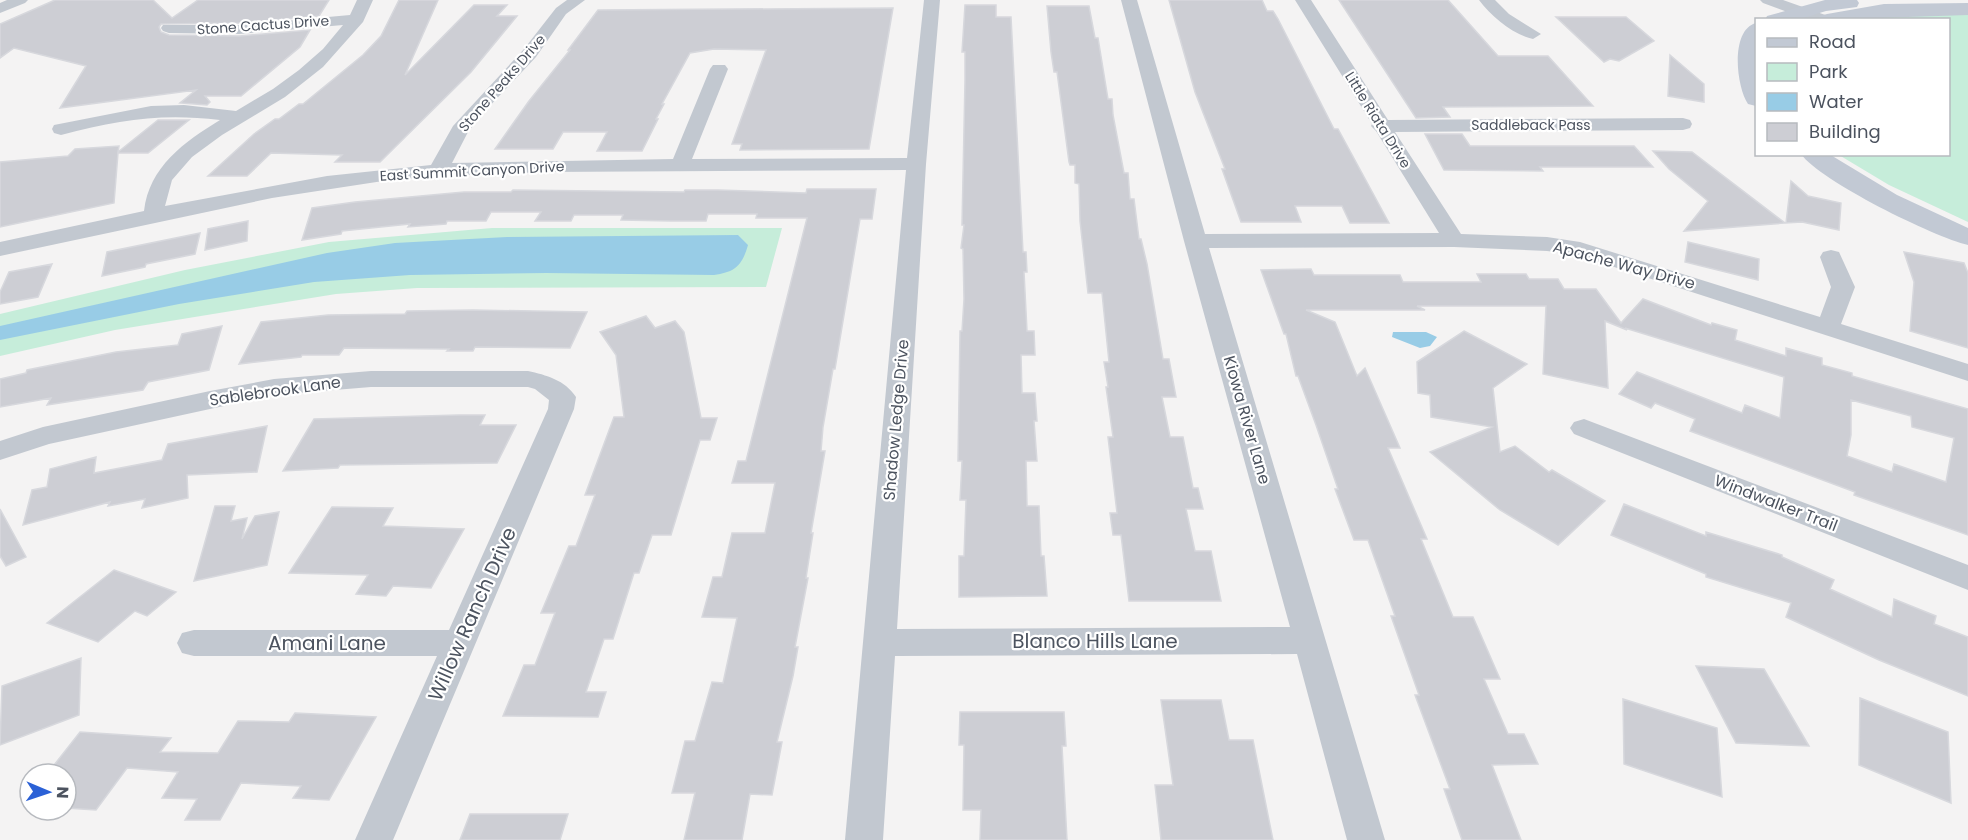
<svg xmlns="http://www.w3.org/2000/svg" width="1968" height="840" font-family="Poppins,sans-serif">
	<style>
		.green { fill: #c6edda }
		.water { fill: #98cce6 }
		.building { fill: #cdced4; stroke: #d7d8dd; stroke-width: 1.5; fill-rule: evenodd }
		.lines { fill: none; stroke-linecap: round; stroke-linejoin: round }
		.street { fill: #c2c8d0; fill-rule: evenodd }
		.secondary { fill: #c2c9d4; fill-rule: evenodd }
		.labels { text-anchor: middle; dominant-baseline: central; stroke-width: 4.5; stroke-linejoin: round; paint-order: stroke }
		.far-street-label { font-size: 14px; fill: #4c535f; stroke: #fff }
		.street-label { font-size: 16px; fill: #4c535f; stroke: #fff }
		.near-street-label { font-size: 20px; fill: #4c535f; stroke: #fff }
	</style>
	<rect width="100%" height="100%" fill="#f4f3f3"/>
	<path class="green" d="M1968,14V222L1889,185L1839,155L1948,154V20L1860,19L1898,15Z
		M492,228H782L766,287L417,288L336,294L115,330L0,356V314L185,270L329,242Z"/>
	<path class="water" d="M738,235L748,245C742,266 735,272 714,275L546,273L410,275L314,282L179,304L0,340V326L327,253L395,243L507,237Z
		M1393,332H1426L1437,337L1430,346L1420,348L1392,337Z"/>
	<path class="building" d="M55,0H153L172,18L198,0H329L319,16L239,23L161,24L159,27L161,32L169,35L239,36L310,30L300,47L241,96H205L210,102L207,105L180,103L196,90L60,108L86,66L14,48L0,58V24Z
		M399,0H438L405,75L474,5H507L497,16H517L471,72L380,162H335L342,155L271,153L247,176H208L254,134L275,119H279L299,104H303L363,55L381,36Z
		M1169,0H1262L1267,11H1273L1278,19L1334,129H1338L1389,223H1350L1342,206H1295L1301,222H1241L1222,169H1225L1195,92Z
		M1339,0H1448L1498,56H1548L1593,106L1443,107L1450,117L1416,118Z
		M965,5H996V17H1011L1023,252H1026L1027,272H1024L1027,331H1034L1035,355H1021L1022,393H1035L1037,421H1034L1037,461H1026L1027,506H1039L1041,556H1044L1047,596L959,597V556H964L966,500H960L962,461H958L960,331H962L964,299L963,249L961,248L964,225H962L965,80V52H962Z
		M1047,6H1089L1095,38H1098L1108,99H1112L1113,115L1124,173H1128L1130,199H1134L1139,239H1141L1147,264L1163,359H1169L1176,397H1162L1170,437H1183L1193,488H1198L1203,509H1186L1195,551H1211L1221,601H1129L1121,535H1113L1110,513H1117L1108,437H1113L1106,387H1108L1104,362H1109L1102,293H1088L1080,221L1079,184L1075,183V165H1070L1069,162L1057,72H1054L1051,52Z
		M893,8L869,149L740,150L742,144H732L766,50L714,49L690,53L662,104H664L656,119H658L642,151H597L607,132H563L553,149H495L529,101L570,50H568L598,10Z
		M1556,17H1626L1654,41L1619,61L1610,59L1604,62Z
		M1670,55L1704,84V102L1668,96Z
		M158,120H189L148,153H118L114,203L0,227V162L68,156L75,149L119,146L118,152Z
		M1425,134H1462L1470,146H1634L1653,167H1540L1543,171L1444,170Z
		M1653,151L1692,152L1785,223L1684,231L1708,201L1669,169Z
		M1791,181L1808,196L1841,203L1839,230L1802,222L1786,223Z
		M807,189H876L872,219H860L835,369H833L823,427L821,451H825L811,533H813L806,578H808L795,647H798L793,676L777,742H782L772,795L750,794L742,840H684L695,793H672L685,741H695L712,682L723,683L737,618L702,617L713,577H722L732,533H765L775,483H732L738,461H746L807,218H756L757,214H708L706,221H671L621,220L623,215H574L571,221H535L541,212H491L486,221H447L446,224L408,227L410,224L342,231L341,234L302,240L312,208L355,202L464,192H511L513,190L684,192L685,190H718L806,193Z
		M248,221L247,241L205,250L208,229Z
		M200,233L195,254L146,264L145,267L102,276L107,252Z
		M1688,242L1759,259L1758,280L1685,262Z
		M1904,252L1964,263L1968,273V348L1910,331L1914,282Z
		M52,264L38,297L0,304V292L9,272Z
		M1311,269L1314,275H1400L1403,282H1481L1477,274H1526L1529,279H1558L1564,289H1596L1621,323L1643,299L1711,325L1712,323L1737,330L1735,340L1786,356V348L1822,358V365L1852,373V376L1968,409V535L1854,495L1855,492L1690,431L1695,419L1655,403L1651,408L1619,394L1637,372L1742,413L1745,405L1780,418L1784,377L1625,328L1627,330L1605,321L1608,388L1543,374L1546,306H1417L1425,310H1306L1335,322L1357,376L1365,368L1400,448H1388L1427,539H1421L1453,617H1473L1500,679H1484L1508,734H1524L1538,764L1492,765L1521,840H1462L1444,789H1450L1415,695H1419L1391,616H1395L1368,540H1354L1335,489H1338L1316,425L1298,376H1296L1286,334H1284L1261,270ZM1851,400L1911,416L1912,427L1954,438L1946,482L1894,464L1892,472L1847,456L1851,435Z
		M473,310L587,312L570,348L475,347L473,351H447L449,349L344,348L339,355H302L301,357L239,364L261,322L328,315L405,314L407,311Z
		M646,316L655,328L675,321L684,332L701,418H717L710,440H700L671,535H652L639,573H634L613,639H604L586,692H606L598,717L503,716L524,665H535L555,613H541L569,546H576L595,495H585L614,417H624L616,355L600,332Z
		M222,326L209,370L148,382L143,390L47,405L51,398L0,407V379L26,373L27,370L116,352L178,345L182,334Z
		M1464,331L1527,364L1493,388L1500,452L1515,446L1549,472L1552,470L1605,501L1558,545L1500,510L1430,452L1492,427L1431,417L1430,395L1418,393L1417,362Z
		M459,415H485L480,425H516L497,463L340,465L338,468L283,471L314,419Z
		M267,426L257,472L187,475L188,498L142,508L145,499L108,506L110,502L23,525L32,490L47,487L50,469L96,457L94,473L162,460L168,444Z
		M1624,504L1706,536V532L1782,555V557L1834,580L1830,589L1892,617L1894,599L1936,616L1934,624L1968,637V696L1879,660L1786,617L1791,603L1706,577V574L1611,535Z
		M215,506H235L231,521L247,518L242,539L255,516L279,512L267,565L194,581Z
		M332,507L393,508L383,526L464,529L431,588L393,586L386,596L356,594L368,575L289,573Z
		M0,509L26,557L6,566L0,556Z
		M114,570L176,592L147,616L135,611L98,642L47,623Z
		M81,658L79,715L0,745L2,686Z
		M1696,666L1764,669L1809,746L1736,743Z
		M1860,698L1948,732L1951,803L1859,765Z
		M1623,699L1717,728L1722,797L1624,764Z
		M1161,700H1221L1229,740H1253L1273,840H1161L1155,785H1173Z
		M960,712H1064L1066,746H1062L1067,840H980L981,810H963L964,745H959Z
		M295,713L376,717L329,800L293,798L301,786L241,783L220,820H185L197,799L162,798L178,772L127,768L96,810L66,808V774H47L80,732L171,738L160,752L218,753L238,721L289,722Z
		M470,814H568L560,840H460Z"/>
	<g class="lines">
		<path class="street" d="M7,0H28L25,3L0,13V3Z
			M357,0H373L363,22L323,67L285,97L222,135L192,157L172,180L165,206L327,176L431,165L453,126L524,49L556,8L567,0H585L566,14L536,57L485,111L468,132L452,163L673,159L710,69L713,65H725L728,69L692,159L907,158L924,0H940L926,164L897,629L1290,627L1184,241L1121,0H1137L1205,234L1439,233L1376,131L1371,126L1372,124L1295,0H1311L1388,120L1683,118L1690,120L1692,124L1690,128L1683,130L1395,132L1461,234L1547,237L1580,242L1820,317L1831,287L1820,257L1823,252L1831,250L1839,252L1855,287L1841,324L1968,364V381L1577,255L1547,251L1454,247L1209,248L1385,840H1347L1297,654L895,656L883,840H845L906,170L545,172L438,176L383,181L272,198L0,256V242L144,211C149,167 184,142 220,120C160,113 119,120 61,135L54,133L52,129L54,125L151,106L184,105L236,111L273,89L299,70L323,49L343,25L239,34L169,33L163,31L161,28L163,25H239L350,15Z
			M1479,0H1495L1509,14L1541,34L1533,39C1512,34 1492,17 1479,0Z
			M1760,0H1783L1831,17L1833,20H1809L1763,3Z
			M371,371H528C546,375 565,380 576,397L574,409L393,840H355L437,656H194L182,653L177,643L182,633L194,630H449L548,409L549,400L535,389L528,387H371L274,395L49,444L0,460V441L43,427L210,391L274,379Z
			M1584,419L1968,565V590L1574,434L1570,428L1574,422Z"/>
		<path class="secondary" d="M1825,0H1857L1859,3L1857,7L1826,11L1797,20H1765L1767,16Z
			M1968,3V15L1818,20L1820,16L1827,14L1884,4Z
			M1756,23V106L1748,104C1736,86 1730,30 1756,23Z
			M1801,154H1829L1897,195L1968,228V245C1934,237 1820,181 1801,154Z"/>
	</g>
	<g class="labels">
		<g class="far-street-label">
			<text transform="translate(263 25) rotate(-4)">Stone Cactus Drive</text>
			<text transform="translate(502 83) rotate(-49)">Stone Peaks Drive</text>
			<text transform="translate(1378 120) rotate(58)">Little Riata Drive</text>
			<text x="1531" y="125">Saddleback Pass</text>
			<text transform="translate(472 171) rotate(-3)">East Summit Canyon Drive</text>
		</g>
		<g class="street-label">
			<text transform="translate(1624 265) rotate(15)">Apache Way Drive</text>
			<text transform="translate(275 391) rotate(-8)">Sablebrook Lane</text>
			<text transform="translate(896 420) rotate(-85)">Shadow Ledge Drive</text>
			<text transform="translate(1247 420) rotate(74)">Kiowa River Lane</text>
			<text transform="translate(1776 503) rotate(21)">Windwalker Trail</text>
		</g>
		<g class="near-street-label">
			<text transform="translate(472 614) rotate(-66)">Willow Ranch Drive</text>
			<text x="1095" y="641">Blanco Hills Lane</text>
			<text x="327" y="643">Amani Lane</text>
		</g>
	</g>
	<rect x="1755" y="18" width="195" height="138" fill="#ffffff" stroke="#b7babf" stroke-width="1.5"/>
	<rect x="1767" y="38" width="30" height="9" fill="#c2c9d4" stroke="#b7babf" stroke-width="1.5"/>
	<text x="1809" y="48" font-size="18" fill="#4c535f">Road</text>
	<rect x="1767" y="63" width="30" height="18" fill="#c6edda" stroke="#b7babf" stroke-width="1.5"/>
	<text x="1809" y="78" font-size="18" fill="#4c535f">Park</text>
	<rect x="1767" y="93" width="30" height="18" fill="#98cce6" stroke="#b7babf" stroke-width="1.5"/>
	<text x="1809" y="108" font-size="18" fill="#4c535f">Water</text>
	<rect x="1767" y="123" width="30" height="18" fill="#cdced4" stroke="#b7babf" stroke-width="1.5"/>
	<text x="1809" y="138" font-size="18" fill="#4c535f">Building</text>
	<g transform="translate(48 792) rotate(92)"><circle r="28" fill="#ffffff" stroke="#b7babf" stroke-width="1.5"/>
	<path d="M0-4.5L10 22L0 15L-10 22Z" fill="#2b61d6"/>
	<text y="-9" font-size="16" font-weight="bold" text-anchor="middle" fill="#4c535f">N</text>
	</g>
</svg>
